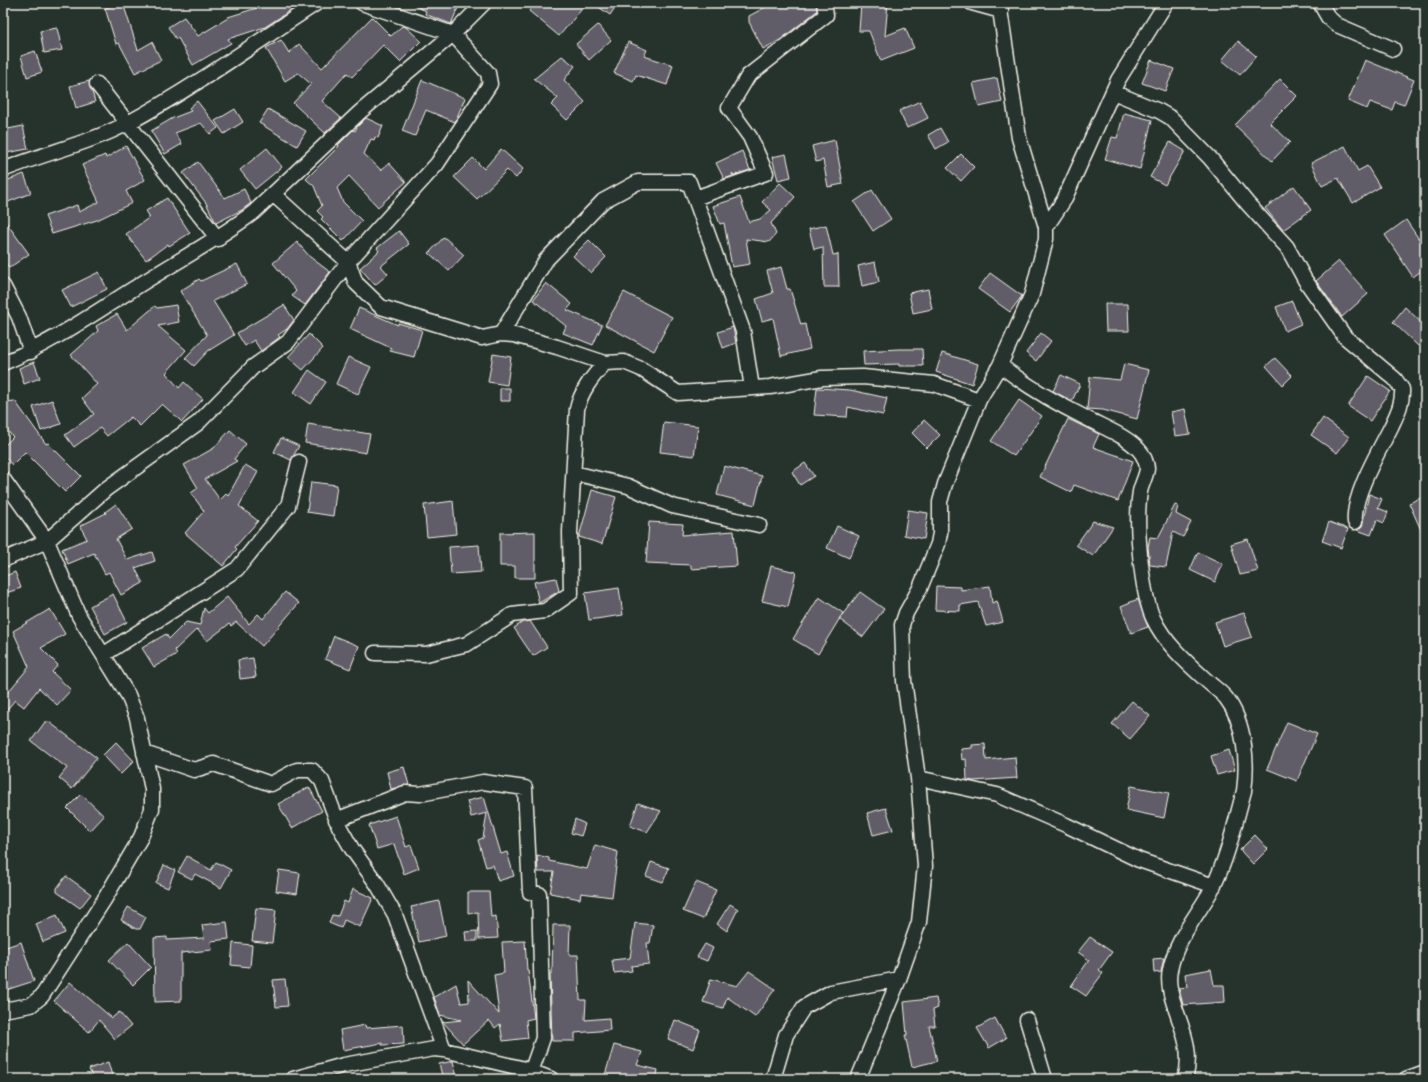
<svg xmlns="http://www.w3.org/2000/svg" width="1428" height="1082" font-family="Itim,sans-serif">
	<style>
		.building { fill: #605d68; stroke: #f4f1e8 }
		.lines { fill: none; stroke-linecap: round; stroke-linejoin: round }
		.minor-casing { stroke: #f4f1e8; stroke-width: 17 }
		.minor { stroke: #26332d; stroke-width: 14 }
	</style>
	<rect width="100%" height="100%" fill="#26332d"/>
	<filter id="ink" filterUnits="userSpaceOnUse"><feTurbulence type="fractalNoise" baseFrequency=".025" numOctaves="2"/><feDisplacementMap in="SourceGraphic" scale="8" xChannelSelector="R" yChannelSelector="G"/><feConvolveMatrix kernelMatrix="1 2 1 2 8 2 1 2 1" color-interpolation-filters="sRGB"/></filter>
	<g filter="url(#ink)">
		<path class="building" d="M123,3L138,50L152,42L161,60L135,73L119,43L116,44L105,8Z
			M257,3H297L288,12L265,27L228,39L231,43L193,65L178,38L176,39L168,27L184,17L198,36L228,18V17L260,7Z
			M409,3H460L451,24L425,14L426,11Z
			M535,3H587L559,36L529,11Z
			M593,3H618L610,15Z
			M773,3H816L817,11L780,40L763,49L749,22V16Z
			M861,3H888L885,36L905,28L914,48L881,61L869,31H859Z
			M372,17L391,36L402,26L406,27L421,41L400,62L383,45L352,77L347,73L322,101L341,118L325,133L293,103L311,84L298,73L285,81L266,48L281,40L289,53L299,44L322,68Z
			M598,25L611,40L589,60L576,44Z
			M57,28L62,50L44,53L40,31Z
			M1238,41L1256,56L1240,75L1222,60Z
			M628,42L647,50L644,56L673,65L667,85L636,75L633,81L614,73Z
			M35,51L42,72L27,77L21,56Z
			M562,56L575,66L564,80L585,102L567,120L551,105L558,98L534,79Z
			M1151,60L1174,69L1165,91L1142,83Z
			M1365,60L1414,80L1404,105L1395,102L1392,110L1370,102L1367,109L1348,101Z
			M997,78L1002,102L979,107L973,83Z
			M1280,79L1297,96L1270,123L1290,142L1272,161L1235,125Z
			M422,80L465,98L455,122L426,110L415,136L402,131Z
			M89,81L95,102L76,108L70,86Z
			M197,101L218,128L210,134L201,123L175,133L182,144L165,154L151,131L173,118L191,111L189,108Z
			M920,101L928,118L907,128L899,111Z
			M235,109L243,122L224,134L215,121Z
			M268,109L306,131L297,146L259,123Z
			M1124,113L1152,120L1140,169L1105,159L1112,137L1117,138Z
			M366,118L383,126L378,138L375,137L374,140L371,139L364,154L381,170L389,163L406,182L378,207L349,176L337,188L343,202L362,221L343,241L321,219L323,217L317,211L322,206L314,186L306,179L339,146L338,145L353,130L355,131L357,127Z
			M23,126L28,149L6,153L3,130Z
			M940,128L948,142L936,149L928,135Z
			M835,140L843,184L828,187L823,160L816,162L812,146Z
			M1170,142L1185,151L1165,185L1150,177Z
			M126,146L145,180L126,191L132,203L97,220L52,234L45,216L77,205L79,212L99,202L82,165L105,155L106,158Z
			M1345,146L1358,171L1367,166L1380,187L1353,203L1338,178L1322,186L1311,163Z
			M267,148L282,167L255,189L240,170Z
			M501,149L523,169L516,178L507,170L477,199L454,177L473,158L484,169Z
			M742,151L750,170L734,175L732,173L733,176L724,179L716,163Z
			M786,154L791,177L778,180L772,157Z
			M961,154L974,167L961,181L947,168Z
			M198,162L225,198L244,189L251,203L242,210L216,223L206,203L183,173Z
			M24,174L31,193L3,204V182Z
			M780,183L795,197L771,223L776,234L769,242L746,239L750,264L732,267L724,223L720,224L713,206L740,197L749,222L760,219L771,210L762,202Z
			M1294,186L1311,210L1283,230L1265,208Z
			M872,190L891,219L873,231L854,202Z
			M167,198L190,233L169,246L168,244L146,260L126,234L150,217L146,211Z
			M3,218L29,254L9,268L3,259Z
			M1406,220L1425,248V268L1413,277L1385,235Z
			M826,225L833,255L838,254L839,287H824L823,247L814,249L809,229Z
			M399,231L409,244L381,266L388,274L375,285L360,268L379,251L377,248Z
			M444,237L464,255L449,271L429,253Z
			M589,240L606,257L591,273L573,256Z
			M297,242L310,257L330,272L305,305L292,296L296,291L273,263Z
			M1339,261L1368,294L1342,317L1316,281Z
			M875,262L879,282L862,286L858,266Z
			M237,264L247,284L213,301L234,335L208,351L194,366L185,358L207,335L180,291L199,279L201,281Z
			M781,267L787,289H790L801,325L805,324L810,349L781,356L773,318L762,321L756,299L773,293L767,271Z
			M99,272L107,289L71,307L62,290Z
			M990,273L1022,296L1010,312L978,289Z
			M546,283L572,304L567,310L602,325L593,345L563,333L566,326L533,300Z
			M928,289L932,309L913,313L909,293Z
			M624,292L672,317L654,351L605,325Z
			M1292,301L1301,324L1285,331L1276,307Z
			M1105,304H1128L1129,331H1106Z
			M176,305L179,322L158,326L186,350L166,373L179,388L184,382L203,399L182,422L162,404L140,426L131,417L107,436L100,428L74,447L65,435L94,414L82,398L97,384L71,355L98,331L96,326L117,314L127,330L155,306L157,308Z
			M284,305L294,320L287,329L278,335L280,337L261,351L254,340L245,346L237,333Z
			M1405,307L1425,326V339L1418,346L1393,322Z
			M359,308L398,325V323L422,330L414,357L390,351L391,348L350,329Z
			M733,327L736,343L723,348L718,332Z
			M1041,333L1051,341L1036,361L1026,353Z
			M309,334L323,348L303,370L288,357Z
			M899,349H922L923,366H899V364L864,365L863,351Z
			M942,353L978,364L972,384L936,372Z
			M493,354L511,357L507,385L488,382Z
			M348,357L371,367L358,394L336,384Z
			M1275,358L1292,376L1283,385L1266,366Z
			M34,362L40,378L24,384L19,368Z
			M1124,364L1149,370L1137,419L1103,410L1087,409L1090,377L1120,380Z
			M309,370L326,382L311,404L294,392Z
			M1061,375L1080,384L1072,401L1053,391Z
			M1368,376L1390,391L1370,421L1348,406Z
			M500,388H510V401H500Z
			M817,388L850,390L887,398L883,415L848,407L847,417L814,415Z
			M52,400L61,424L41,431L33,407Z
			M1019,400L1042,416L1014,456L991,441Z
			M15,401L46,444L48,443L81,476L65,492L25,452L12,465L3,455V447L13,437L3,426V402Z
			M1185,409L1190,434L1175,436L1171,412Z
			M1323,418L1349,437L1337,453L1311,435Z
			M1068,419L1099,434L1093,447L1133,461L1118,501L1074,485L1071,492L1040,477Z
			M924,420L940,435L927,448L912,433Z
			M664,422L698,426L694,456L660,452Z
			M308,424L370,434L366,453L305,443Z
			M230,430L246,444L234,459L237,461L205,479L220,500L226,494L228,496L245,465L258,472L239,506L258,521L235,547L237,549L223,566L185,533L204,511L191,493L198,488L184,465L214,448Z
			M281,438L299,446L291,460L274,452Z
			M805,463L814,476L800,485L792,472Z
			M724,466L762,476L755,505L717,495Z
			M311,482L337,485L333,516L307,512Z
			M592,490L616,497L602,544L579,537Z
			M1369,494L1382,499L1378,508L1388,512L1384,523L1377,520L1371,535L1357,530L1362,526Z
			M1425,496V539L1409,503Z
			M453,501L456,534L427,537L424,505Z
			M116,504L132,529L116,539L127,560L152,552L155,561L135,568L143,583L121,595L109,572L105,574L94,553L68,564L62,549L87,539L80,526L106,513L105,512Z
			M1175,505L1178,506L1176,514L1191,522L1183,537L1173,532L1166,567L1150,565L1148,547L1150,537L1158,538Z
			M908,510L928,513L924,539L904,535Z
			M1093,521L1113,527L1093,556L1076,545Z
			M649,522L683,524L682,535L734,531L737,566L691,569V565L646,563Z
			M1329,522L1348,529L1341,548L1322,541Z
			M837,526L859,536L849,558L827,548Z
			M535,532V578H515V566H500V533Z
			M1248,539L1258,571L1240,575L1231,544Z
			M479,545L481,572L451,574L449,547Z
			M1198,552L1223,564L1215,582L1190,570Z
			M771,566L796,572L788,607L762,601Z
			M15,572L21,588L3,594V577Z
			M556,578L559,591L539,603L534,582Z
			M936,586L961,587V590L990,586L992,603L997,601L1003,622L986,626L978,602L960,605V611L935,610Z
			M619,588L623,615L589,620L585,593Z
			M285,592L299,603L262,646L236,622L231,626L229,624L207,641L197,629L175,650L177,654L154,667L142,648L166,634L169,639L186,622L200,625L204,608L208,613L227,597L249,624L258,614L263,619Z
			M860,592L884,609L863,637L839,619Z
			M113,594L127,622L105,634L90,606Z
			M819,597L843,613L818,654L793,639Z
			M1138,599L1148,627L1131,633L1121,606Z
			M50,609L65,634L41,648L58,665L52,672L71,690L57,705L39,688L24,707L15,700L3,714V698L29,667L13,631Z
			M1244,613L1252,637L1223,646L1215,622Z
			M530,621L547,647L533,656L514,628L523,622Z
			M334,636L359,646L350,669L325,659Z
			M253,658L256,677L240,679L238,660Z
			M1132,701L1150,716L1130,739L1112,724Z
			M45,722H49L97,758L72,789L59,778L67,768L31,741Z
			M1287,722L1317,734L1297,781L1267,769Z
			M116,742L134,761L121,774L103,755Z
			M985,744L986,760L1015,757L1017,778L973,781L967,780L966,759L962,760L961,749L972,748V745Z
			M1229,750L1235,770L1217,775L1211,756Z
			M404,767L409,785L391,789L387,772Z
			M1131,786L1169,793L1164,818L1126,810Z
			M309,787L322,811L292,828L278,804Z
			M81,794L104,816L90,831L67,808Z
			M484,797L501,854L507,852L514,876L498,881L493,865L486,867L478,840L483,838L487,813L471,817L467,801Z
			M638,803L661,811L647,832L630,826Z
			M886,808L893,830L873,835L867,813Z
			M396,816L406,847L411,845L419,868L404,874L394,844L377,849L369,825Z
			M575,819L585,824L581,836L571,833Z
			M1255,835L1268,849L1253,864L1240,850Z
			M595,845L618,852L612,897L581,893L580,899L550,893L554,872H538L537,855L549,858V861L587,869Z
			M187,856L211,870L216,862L231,870L221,888L195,874L192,879L178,872Z
			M651,862L669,868L663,882L646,876Z
			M164,865L175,870L168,888L156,883Z
			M279,870L300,873L297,894L276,891Z
			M66,876L91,894L80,908L57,892V888Z
			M696,882L716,890L703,919L683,911Z
			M353,889L373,898L360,927L344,920L341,928L329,923L332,915L338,916L344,901L348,903Z
			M468,892H489L491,917L496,916L498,938L479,939L478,912L468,913Z
			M439,901L446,936L419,942L411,907Z
			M730,904L738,909L727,931L717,924Z
			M128,907L146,917L140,929H136L121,920Z
			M256,908L276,910L272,943L252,941Z
			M57,915L65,933L43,942L36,924Z
			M227,922L229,939L211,941L212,950L181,953V1001L155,1002L154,938L167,937V940L204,938L202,925Z
			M635,923L653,925L650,943H647L649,964L631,966L632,971L614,973L612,960L630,958Z
			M553,925H570L569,955H578L580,1000H586L585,1020L609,1018L610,1030L575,1033V1041H552L550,973H552Z
			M477,931V941H466L465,932Z
			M1090,937L1112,952L1099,970L1103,973L1086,996L1071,986L1089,960L1078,952Z
			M525,941L527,970H528L534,1018L526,1020L528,1038L503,1041L500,1024L495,1028L489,1020L463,1044L443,1022L461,1020L440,1015L434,997L456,984L461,1003L469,1002L468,980L499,1014L494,975L504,973L502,942Z
			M21,942L34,981L3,991V948Z
			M128,942L151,967L133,985L109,960Z
			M233,943L252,945L250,967L231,965Z
			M705,944L713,948L707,961L697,957Z
			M1164,958L1161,972L1154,973L1153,959Z
			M1211,969L1214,985H1224L1225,1002L1183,1005L1179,988L1187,987L1185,974Z
			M749,971L775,989L755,1017L727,997L723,1008L703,1002L711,979L737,986Z
			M285,979L288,1006L276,1007L273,980Z
			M70,982L112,1018L119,1012L131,1026L115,1039L99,1020L89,1032L54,1001Z
			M936,998L938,1008L933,1010L935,1026H929L937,1061L912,1067L905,1035H907L904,1002Z
			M995,1018L1006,1038L989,1048L977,1028Z
			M675,1020L700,1030L693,1049L668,1039Z
			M365,1025L366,1028L403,1025L404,1044L382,1045V1043L343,1050L340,1030Z
			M614,1045L642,1052L637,1065L658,1070L656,1079H614L605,1075Z
			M453,1061L457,1077L443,1079L439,1064Z
			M108,1062L113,1079H93L89,1069Z"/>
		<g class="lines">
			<g class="minor-casing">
				<path id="minor" d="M972,3L1001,11
					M1320,3L1328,17L1337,25L1393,49
					M97,84L218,239
					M1113,92L1159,111L1171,118L1210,158L1247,203L1287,247L1305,280L1345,337L1395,379L1402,389C1403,403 1397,414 1391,427C1379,451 1352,496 1355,522
					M3,170C44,153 88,144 128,123C193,88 254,44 317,3
					M273,194L348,262L356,283L381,307L482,338L501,334L514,335L557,347L605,363L624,362L641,369L678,393L770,387L822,378L863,377L934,384L979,400
					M695,198L766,173L750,137L729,108L748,76L826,15L824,3
					M1046,227L1064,200L1118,80L1166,3
					M3,286L19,317L31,352
					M501,334L546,260L603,201L638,182H689L743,331L752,388
					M3,363C50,344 90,316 133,289C173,263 216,241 254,212L360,112L453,34L484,3
					M1000,365C1026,386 1054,402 1084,417C1102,427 1125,435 1139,450C1143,454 1147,463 1147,469C1146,477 1141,485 1140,492C1135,521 1141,591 1153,618C1164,642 1186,662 1206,680C1212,686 1220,691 1226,698C1245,722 1248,762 1244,791C1235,823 1228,857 1213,887C1199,914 1176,938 1170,970C1163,1003 1198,1036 1185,1079
					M574,473L628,486L672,506L759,525
					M3,479L47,541L106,489L198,423L253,367L288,342L348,262L437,164L490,84L488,73L453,34L362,3
					M3,560L47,541L79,616L128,695L137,718L152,789V809L141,837L104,900L42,996L31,1005L3,1010
					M375,653L426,654L467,644L512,615L545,611L571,593L570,532L577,409C581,391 592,377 605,363
					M103,655L237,569L288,506L299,462
					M144,753L194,770L214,764L271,784L297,770H312L322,781L339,826L352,849L377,884L395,915L444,1050
					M918,778L997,795L1066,825L1139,860L1214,886
					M336,820L405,793L420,794L483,782L525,788L530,892L539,894L543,1038L531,1072
					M1027,1020L1045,1079
					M293,1079L344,1065L434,1049L444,1050L525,1069L551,1079
					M773,1079L786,1035L804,1007L831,992L899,979
					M858,1079L899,979L919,922L925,866L918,778L904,681L902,625L906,613L920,588L938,544L940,533V502L945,484L979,400L1000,365L1032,294L1046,239V227L1019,138L999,3
					M1406,1079L1425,1072"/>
			</g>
			<use href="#minor" class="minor"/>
		</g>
	</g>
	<rect width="1428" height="1082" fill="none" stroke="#26332d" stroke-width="16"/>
	<rect x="8" y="8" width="1412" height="1066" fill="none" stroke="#f4f1e8" stroke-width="1.5" filter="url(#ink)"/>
</svg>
